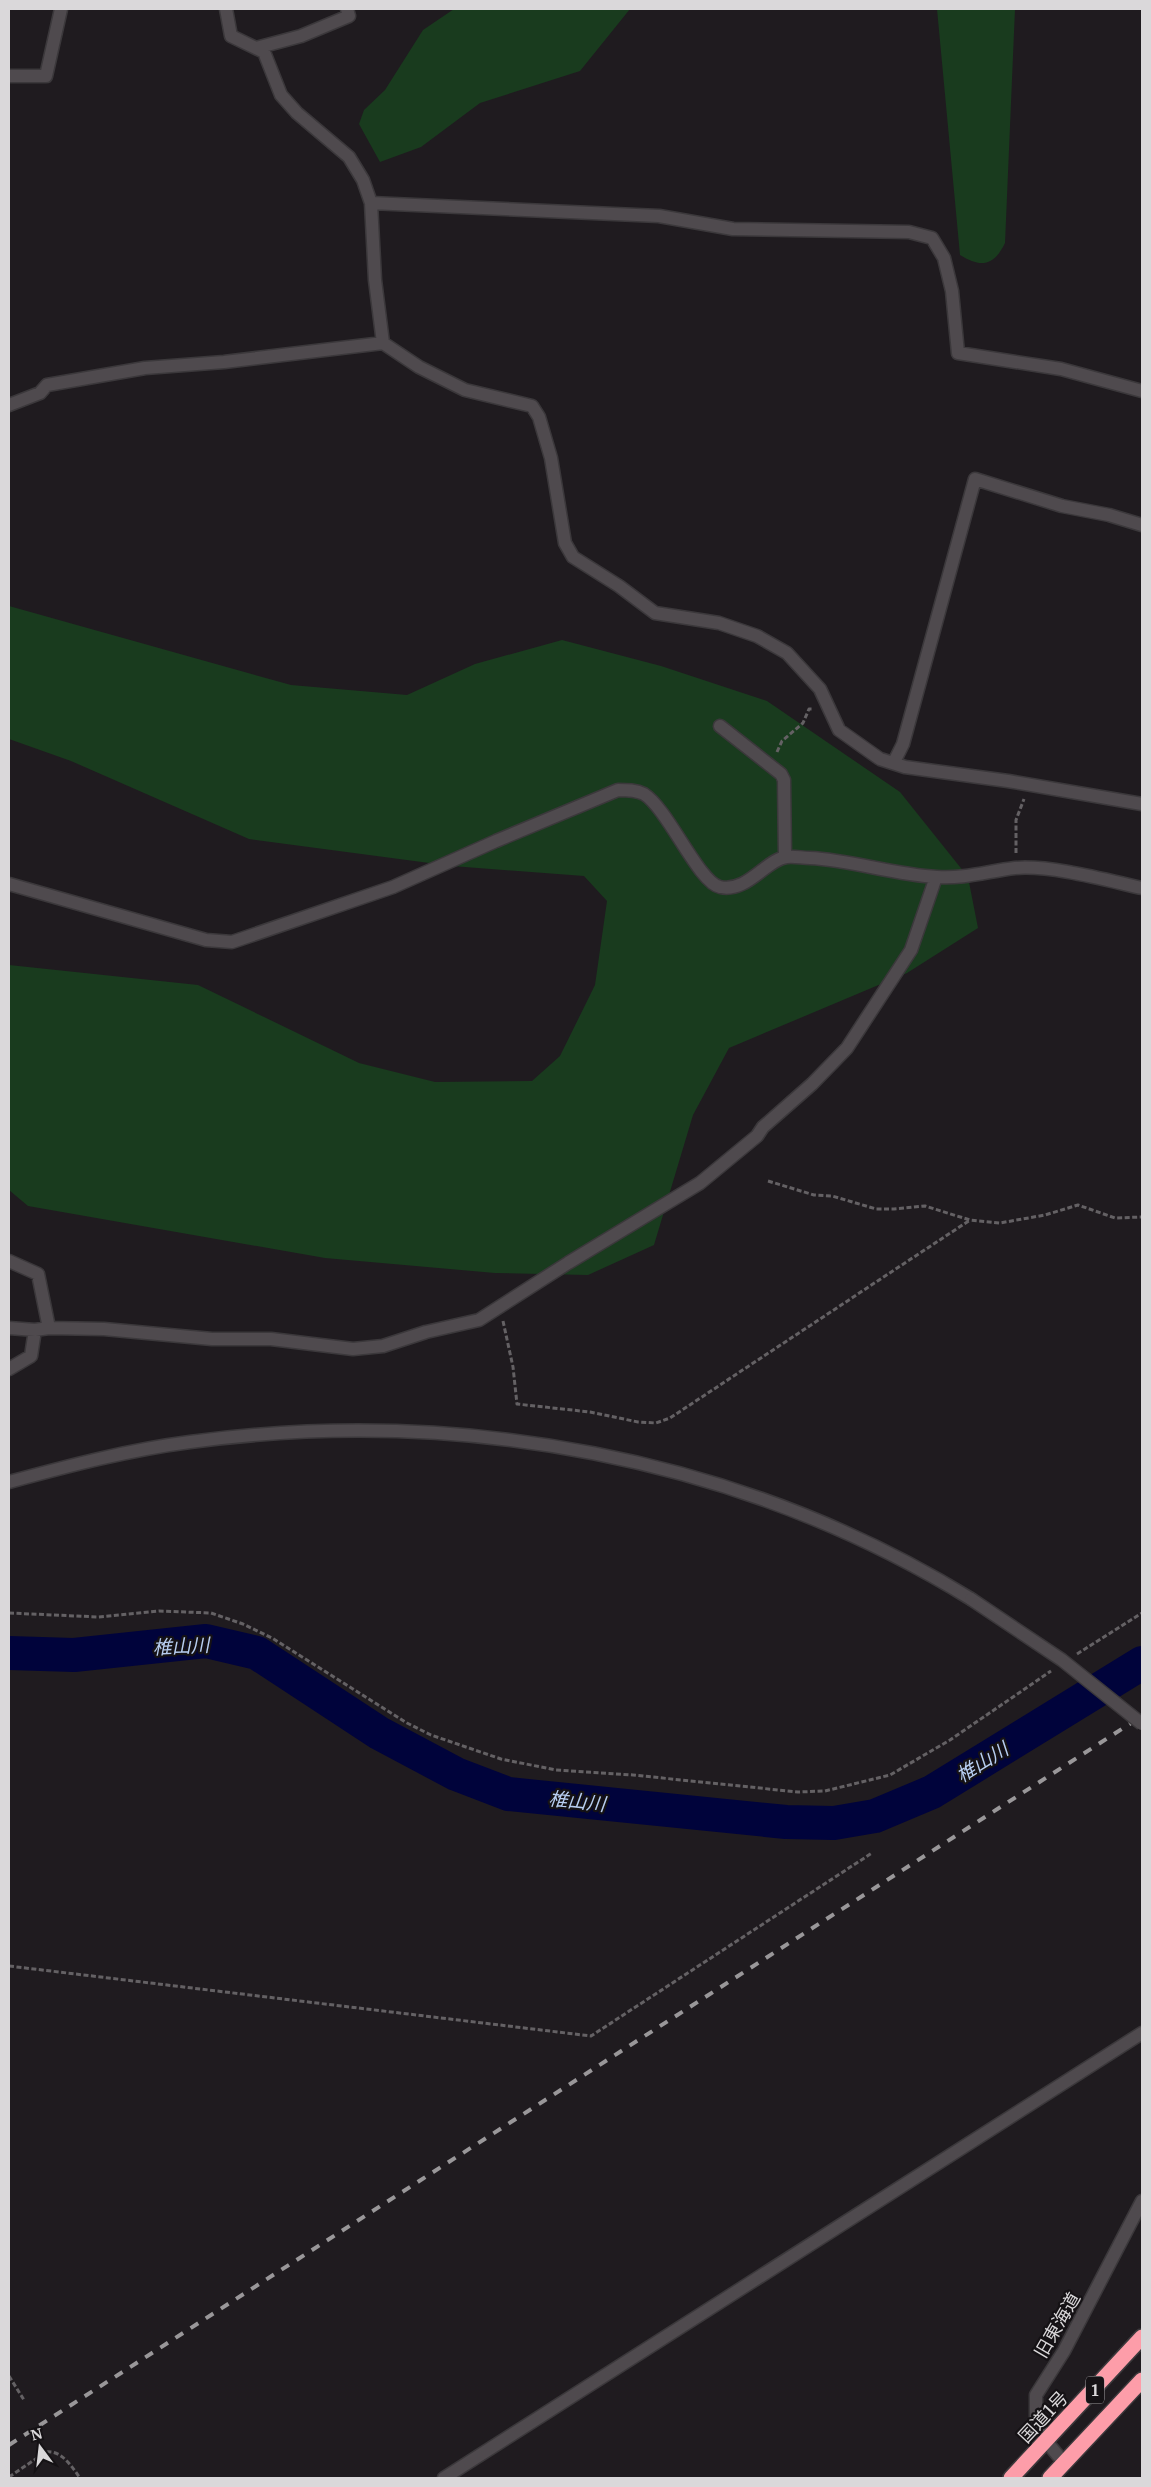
<svg xmlns="http://www.w3.org/2000/svg" width="1151" height="2487" font-family="Merriweather,'Noto Sans JP',serif">
	<style>
		.green { fill: #193b1e }
		.lines { fill: none; stroke-linecap: round; stroke-linejoin: round }
		.river { stroke: #00033b; stroke-width: 34 }
		.minor-casing { stroke: #3b383b; stroke-width: 15 }
		.highway-casing { stroke: #3b383b; stroke-width: 18 }
		.path { stroke: #646164; stroke-width: 3; stroke-dasharray: 5 2.5; stroke-linecap: butt }
		.minor { stroke: #4f4a4e; stroke-width: 12 }
		.highway { stroke: #fd9da9; stroke-width: 15 }
		.rail { stroke: #999799; stroke-width: 4; stroke-dasharray: 9 9; stroke-linecap: butt }
		.minor-bridge-casing { stroke: #3b383b; stroke-width: 15; stroke-linecap: butt }
		.minor-bridge { stroke: #4f4a4e; stroke-width: 12 }
		.labels { text-anchor: middle; dominant-baseline: central; stroke-width: 4.5; stroke-linejoin: round; paint-order: stroke }
		.shield { fill: #151215; stroke: #9f9d9f; stroke-width: 1 }
		.shield-label { font-size: 16px; font-weight: bold; fill: #dad8da }
		.street-label { font-size: 18px; fill: #dad8da; stroke: #151215 }
		.water-label { font-size: 19px; font-style: italic; fill: #b8cef1; stroke: #151215 }
	</style>
	<rect width="100%" height="100%" fill="#1f1b1f"/>
	<path class="green" d="M454,9H630L580,71L480,103L421,147L380,162L359,124L364,110L385,90L423,30Z
		M937,9H1015L1005,243C994,266 981,268 960,255Z
		M9,606L291,685L407,695L475,664L562,640L661,666L767,701L900,792L968,877L978,928L907,973L729,1048L693,1115L654,1245L588,1275L495,1273L325,1258L28,1206L9,1190V965L198,985L359,1063L435,1082L532,1081L560,1056L595,985L607,901L584,876L452,866L249,839L71,761L9,739Z"/>
	<g class="lines">
		<path class="river" d="M9,1653L74,1655L206,1641L257,1653L379,1733L456,1774L508,1794L786,1822L834,1823L875,1816L932,1792L1142,1663"/>
		<g class="minor-casing">
			<path id="minor" d="M226,9L231,36L264,52L281,95L297,113L349,157L363,180L371,203L375,280L383,343
				M256,48L301,36L349,16L347,9
				M9,76H46L61,9
				M371,203L659,216L733,229L909,232L932,238L944,258L952,291L958,353L1061,369L1142,391
				M9,405L40,393L47,385L145,368L224,362L383,343L419,367L465,390L532,406L539,417L551,458L565,543L573,557L619,586L655,613L719,623L757,636L787,653L820,689L839,730L880,759L905,767L1008,781L1142,804
				M720,726L781,774L784,780L785,857
				M894,762L903,744L975,479L1062,506L1109,515L1142,525
				M9,884L206,940L232,942L393,887L496,841L618,790C627,790 636,790 644,794C668,809 699,883 720,887C748,893 766,859 787,857C794,856 802,858 810,858C852,860 894,875 937,877C964,879 989,871 1015,868C1052,865 1106,880 1142,888
				M9,1261L38,1274L49,1328
				M9,1328L35,1330L49,1328L104,1329L212,1339H271L353,1349L383,1346L426,1332L479,1320L568,1263L700,1183L757,1136L763,1127L812,1084L847,1048L911,950L936,877
				M9,1369L31,1356L35,1330
				M9,1482C68,1466 128,1450 190,1442C458,1406 739,1456 971,1599
				M1065,2464L1046,2441L1036,2417V2395L1064,2351L1142,2201
				M444,2478L1142,2033"/>
		</g>
		<g class="highway-casing">
			<path id="highway" d="M1011,2478L1142,2337
				M1050,2478L1142,2380"/>
		</g>
		<path class="path" d="M777,752L782,741L803,723L809,709H813
			M1016,853V820L1024,799
			M768,1181L814,1195L832,1196L876,1209H894L925,1206L970,1220L1000,1223L1045,1215L1078,1205L1115,1218L1142,1217
			M503,1321L513,1367L517,1404L590,1412L638,1422L656,1423L670,1418L970,1220
			M9,1613L98,1617L159,1611L211,1613L243,1624L272,1638L407,1723L431,1735L501,1759L556,1770L633,1775L798,1792L825,1791L890,1775L950,1740L1051,1671
			M1077,1654L1142,1613
			M9,1966L591,2036L872,1853
			M9,2376L24,2400
			M9,2477L46,2452C62,2450 72,2467 80,2478"/>
		<use href="#minor" class="minor"/>
		<use href="#highway" class="highway"/>
		<path class="rail" d="M9,2445L1142,1716"/>
		<g class="minor-bridge-casing">
			<path id="minor-bridge" d="M971,1599L1062,1660L1142,1724"/>
		</g>
		<use href="#minor-bridge" class="minor-bridge"/>
	</g>
	<g class="labels">
		<rect class="shield" x="1086" y="2376.5" width="18" height="27" rx="4"/>
		<g class="shield-label">
			<text x="1095" y="2390">1</text>
		</g>
		<g class="street-label">
			<text transform="translate(1057 2325) rotate(-60)">旧東海道</text>
			<text transform="translate(1043 2417) rotate(-47)">国道1号</text>
		</g>
		<g class="water-label">
			<text transform="translate(181 1646) rotate(-3)">椎山川</text>
			<text transform="translate(982 1762) rotate(-32)">椎山川</text>
			<text transform="translate(577 1801) rotate(6)">椎山川</text>
		</g>
	</g>
	<rect width="1151" height="2487" fill="none" stroke="#dad8da" stroke-width="20"/>
	<g transform="translate(40 2447) rotate(345)" stroke="#151215" stroke-width="4" paint-order="stroke">
	<path d="M0-4L9 19L0 12L-9 19Z" fill="#dad8da"/>
	<text y="-8" font-size="14" font-weight="bold" text-anchor="middle" fill="#dad8da">N</text>
	</g>
</svg>
